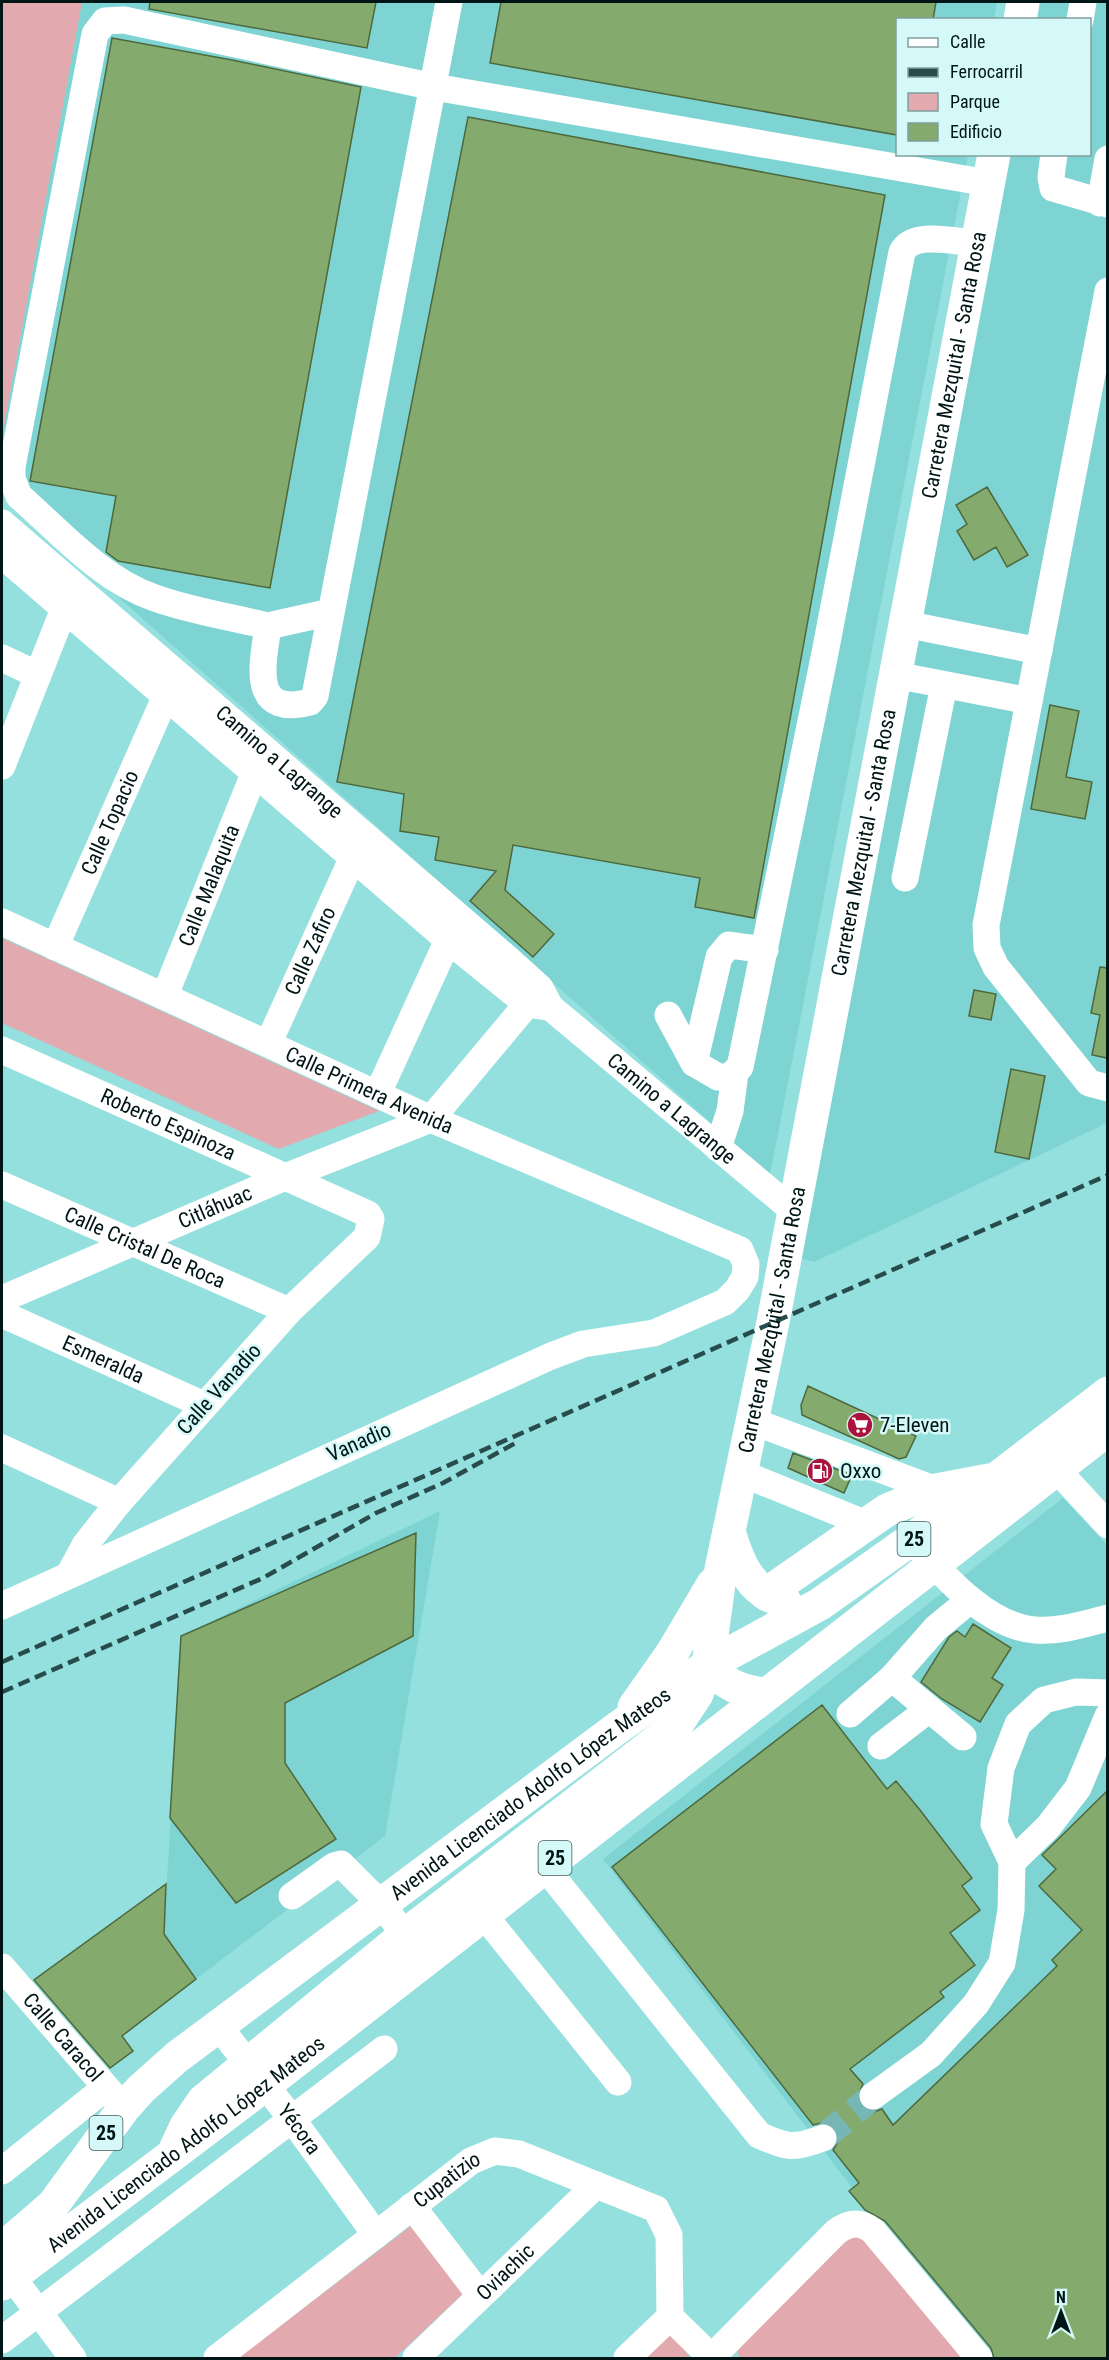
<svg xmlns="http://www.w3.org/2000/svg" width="1109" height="2360" font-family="'Roboto Condensed',sans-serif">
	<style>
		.built { fill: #7ed4d3 }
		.green { fill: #e2aaae }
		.building { fill: #84ab6d; stroke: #4d683c; stroke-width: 1.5 }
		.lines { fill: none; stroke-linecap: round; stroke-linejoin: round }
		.minor-tunnel { stroke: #76b7b6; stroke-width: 27; stroke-dasharray: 27 14; stroke-linecap: butt }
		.minor { stroke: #fff; stroke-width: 27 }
		.major { stroke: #fff; stroke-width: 33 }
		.rail { stroke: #284c4c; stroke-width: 4.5; stroke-dasharray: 12 6; stroke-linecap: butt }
		.labels { text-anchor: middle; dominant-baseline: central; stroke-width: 5; stroke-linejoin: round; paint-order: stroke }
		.shield { fill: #d5f9f8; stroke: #405959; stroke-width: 1.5 }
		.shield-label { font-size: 20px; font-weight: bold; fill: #001515 }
		.street-label { font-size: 21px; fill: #001515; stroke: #d5f9f8 }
		.poi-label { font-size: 21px; fill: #001515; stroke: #d5f9f8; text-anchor: start }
	</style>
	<rect width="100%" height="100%" fill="#94e0de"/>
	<path class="built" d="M82,2H997L994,19L898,20V154L968,155L770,1175L2,494V437Z
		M1041,2H1107V1123L814,1262L801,1258L1011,155L1090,154V20L1037,19Z
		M1063,1498L1107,1545V2358H988L868,2209L603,1859Z
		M440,1511L385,1836L196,1979L164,1934L181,1636Z"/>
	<path class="green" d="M2,2H82L2,437Z
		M2,938L379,1111L279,1149L2,1023Z
		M416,2222L468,2289L395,2358H238Z
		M848,2234L871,2240L971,2358H742L738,2355V2341Z
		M672,2331L690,2358H630Z"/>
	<path class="building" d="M150,2H376L367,48L149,9Z
		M501,2H936L933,20H897V135L490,63Z
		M112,38L232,60L361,87L270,588L118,561L106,552L116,496L30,481Z
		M468,117L885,195L754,918L695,907L700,878L513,845L505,890L554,934L533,957L470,901L496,871L435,860L439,837L400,831L404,794L337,782Z
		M987,487L1028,555L1007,567L996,547L974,560L957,531L967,524L956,505Z
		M1050,705L1079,711L1066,777L1092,782L1085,819L1031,809Z
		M1100,967L1107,968V1058L1092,1055L1100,1015L1091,1013Z
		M974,990L996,994L991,1020L969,1016Z
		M1011,1069L1045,1076L1029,1159L995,1152Z
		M808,1386L916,1436L906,1457L899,1459L802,1415L801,1405Z
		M793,1453L852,1475L844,1493L788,1468Z
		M416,1533L413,1636L285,1703V1763L336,1839L236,1903L170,1818L181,1636Z
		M973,1624L1011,1648L992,1678L1003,1685L980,1722L942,1699L921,1682L949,1637L957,1631L965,1637Z
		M822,1705L887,1789L896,1781L920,1810L972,1878L962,1886L980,1910L950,1933L975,1965L940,1992L944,1997L850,2069L863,2084L857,2097L861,2106L874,2112L882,2109L893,2125L1057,1966L1052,1960L1082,1930L1039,1886L1056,1869L1042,1855L1107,1791V2358H994L991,2348L885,2221L865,2210L849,2191L859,2183L833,2150L839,2140L834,2126L825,2122L813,2125L612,1867Z
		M166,1884L164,1934L196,1979L122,2036L133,2051L110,2068L34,1980Z"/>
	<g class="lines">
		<path class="minor-tunnel" d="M823,2138L873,2096"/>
		<g class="minor">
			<path d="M1080,20L1083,2"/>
			<path d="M1054,154L1051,177L1053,188L1108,204"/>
			<path d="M1100,203L1108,159"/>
			<path d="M1108,291L986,925L987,948L996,967L1089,1083L1108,1088"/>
			<path id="s1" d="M2,523L508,959L540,988L550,1007L794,1211"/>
			<path d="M2,555L448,940L527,1004L550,1007"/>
			<path d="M331,612L268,626C263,663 249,718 310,702L315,696L449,2"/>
			<path d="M905,624L1039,651"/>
			<path d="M268,626C231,617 191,611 155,598C102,580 61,533 19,496L12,479V467L95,34L105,21L124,20L434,87L988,183"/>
			<path d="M2,658L38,675"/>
			<path d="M895,675L1029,701"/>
			<path d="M2,766L64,609"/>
			<path d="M905,878L944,685"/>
			<path id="s2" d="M2,922L431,1119L740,1250L746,1264L745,1277L737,1290L725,1302L654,1333L583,1344L551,1356L2,1606"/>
			<path id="s3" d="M55,947L165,698"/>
			<path d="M765,950L729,945L719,957L694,1063L718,1077H729L740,1067L824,658L902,252C913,230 956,242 977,243"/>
			<path id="s4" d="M165,995L254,774L265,764"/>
			<path d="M668,1015L694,1063"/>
			<path id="s5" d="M269,1042L353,857"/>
			<path id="s6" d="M2,1050L368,1214L371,1219L367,1237L289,1311L119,1502L85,1545L70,1573"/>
			<path d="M378,1093L448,940"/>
			<path d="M718,1148L730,1111L735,1073"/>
			<path id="s7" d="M2,1185L289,1311"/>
			<path id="s8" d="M2,1299L285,1177L431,1119L538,991"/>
			<path id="s9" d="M2,1314L204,1405"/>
			<path d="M752,1421L936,1490"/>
			<path d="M2,1448L119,1502"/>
			<path d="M1056,1469L1108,1525"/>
			<path d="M741,1473L864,1523"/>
			<path d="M921,1550C948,1581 991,1627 1035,1630C1060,1632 1084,1624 1108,1618"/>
			<path d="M892,1678L963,1737"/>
			<path d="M850,1714L892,1678L936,1628L970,1600"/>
			<path d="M881,1746L928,1710"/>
			<path d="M1012,1862L1048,1827L1078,1788L1108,1716"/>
			<path d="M544,1866L759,2135C787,2148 794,2149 823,2138"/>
			<path d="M292,1896L334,1866L341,1864L382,1905L405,1935"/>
			<path d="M483,1914L618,2082"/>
			<path id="s10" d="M2,1967L124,2108"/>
			<path id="s11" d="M219,2027L292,2119L376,2235"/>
			<path d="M873,2096L931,2054L976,2004L1002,1963L1011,1910L1012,1862L994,1824L1001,1768L1018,1724L1044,1700L1076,1692L1108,1693"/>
			<path d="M2,2171L105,2088"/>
			<path d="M412,2206L480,2295"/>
			<path d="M12,2277L73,2358"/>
			<path d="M2,2340L384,2049"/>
			<path id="s12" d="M217,2358L471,2161L495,2151L519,2154L656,2209L669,2235L670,2317L712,2358"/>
			<path id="s13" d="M416,2358L596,2185"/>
			<path d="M627,2358L670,2317"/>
			<path d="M711,2358L836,2232C849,2222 860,2221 873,2231L979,2358"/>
		</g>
		<g class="major">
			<path d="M1020,20L1023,2"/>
			<path d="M729,1531C738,1562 750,1593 785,1602"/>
			<path d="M766,1594L887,1510L936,1490L989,1480"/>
			<path d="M708,1665C724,1685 742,1692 767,1694"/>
			<path d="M634,1707L672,1653L713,1584"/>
			<path id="s14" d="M174,2152L186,2126L203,2101L405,1935L676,1726L697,1694L708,1665L721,1569L773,1322L994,154"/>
			<path id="s15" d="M2,2249L53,2205L124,2108L141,2089L177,2057L620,1726L708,1665L820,1604L984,1488L1108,1393"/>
			<path id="s16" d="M2,2284L265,2085L1108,1429"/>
		</g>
		<path class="rail" d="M2,1662L1108,1175
			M2,1692L263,1578L376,1513L443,1483L519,1441"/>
	</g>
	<defs>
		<g id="supermarket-disc" transform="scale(1.35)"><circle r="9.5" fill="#aa133c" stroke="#d5f9f8"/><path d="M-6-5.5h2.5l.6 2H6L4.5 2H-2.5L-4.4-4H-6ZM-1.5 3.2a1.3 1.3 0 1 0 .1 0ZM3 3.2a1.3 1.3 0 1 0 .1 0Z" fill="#fff"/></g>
		<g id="fuel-disc" transform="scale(1.35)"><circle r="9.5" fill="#aa133c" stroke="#d5f9f8"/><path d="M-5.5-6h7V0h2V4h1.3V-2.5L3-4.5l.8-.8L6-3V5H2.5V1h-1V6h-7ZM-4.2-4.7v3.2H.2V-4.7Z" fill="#fff"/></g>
	</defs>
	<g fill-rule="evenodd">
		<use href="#supermarket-disc" x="860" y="1425"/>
		<use href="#fuel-disc" x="820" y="1471"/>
	</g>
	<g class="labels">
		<g class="shield">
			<rect x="897.5" y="1522" width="33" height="34" rx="4.5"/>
			<rect x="538.5" y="1841" width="33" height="34" rx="4.5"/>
			<rect x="89.5" y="2116" width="33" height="34" rx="4.5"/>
		</g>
		<g class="shield-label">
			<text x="914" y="1539">25</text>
			<text x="555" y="1858">25</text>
			<text x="106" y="2133">25</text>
		</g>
		<g class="street-label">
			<text stroke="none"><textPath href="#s14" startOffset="2055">Carretera Mezquital - Santa Rosa</textPath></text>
			<text stroke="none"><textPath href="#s1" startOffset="366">Camino a Lagrange</textPath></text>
			<text stroke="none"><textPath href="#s3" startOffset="136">Calle Topacio</textPath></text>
			<text stroke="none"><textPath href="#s14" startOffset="1569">Carretera Mezquital - Santa Rosa</textPath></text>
			<text stroke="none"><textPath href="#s4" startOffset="118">Calle Malaquita</textPath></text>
			<text stroke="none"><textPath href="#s5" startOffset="100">Calle Zafiro</textPath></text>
			<text stroke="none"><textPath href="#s2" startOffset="404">Calle Primera Avenida</textPath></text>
			<text stroke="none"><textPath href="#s1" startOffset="891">Camino a Lagrange</textPath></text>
			<text stroke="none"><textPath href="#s6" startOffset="182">Roberto Espinoza</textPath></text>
			<text stroke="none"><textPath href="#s8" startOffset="232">Citláhuac</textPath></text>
			<text stroke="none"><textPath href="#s7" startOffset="156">Calle Cristal De Roca</textPath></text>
			<text stroke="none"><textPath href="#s14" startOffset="1083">Carretera Mezquital - Santa Rosa</textPath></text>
			<text stroke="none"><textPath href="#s9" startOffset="111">Esmeralda</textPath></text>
			<text transform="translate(219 1389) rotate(-48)">Calle Vanadio</text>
			<text transform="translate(359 1442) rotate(-24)">Vanadio</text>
			<text stroke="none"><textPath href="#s15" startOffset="702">Avenida Licenciado Adolfo López Mateos</textPath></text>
			<text stroke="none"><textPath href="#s10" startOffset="93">Calle Caracol</textPath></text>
			<text stroke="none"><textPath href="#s11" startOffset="130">Yécora</textPath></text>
			<text stroke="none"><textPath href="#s16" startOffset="231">Avenida Licenciado Adolfo López Mateos</textPath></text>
			<text stroke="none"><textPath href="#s12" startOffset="291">Cupatizio</textPath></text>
			<text stroke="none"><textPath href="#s13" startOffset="124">Oviachic</textPath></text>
		</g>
		<g class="poi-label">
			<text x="880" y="1425">7-Eleven</text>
			<text x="840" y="1471">Oxxo</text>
		</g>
	</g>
	<rect width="1109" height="2360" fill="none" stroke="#001515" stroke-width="6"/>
	<rect x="896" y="18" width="195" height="138" fill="#d5f9f8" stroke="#809e9d" stroke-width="1.5"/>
	<rect x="908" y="38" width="30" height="9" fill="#ffffff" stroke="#809e9d" stroke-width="1.5"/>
	<text x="950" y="48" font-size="18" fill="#001515">Calle</text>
	<rect x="908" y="68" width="30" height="9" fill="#284c4c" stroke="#809e9d" stroke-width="1.5"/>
	<text x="950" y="78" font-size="18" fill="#001515">Ferrocarril</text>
	<rect x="908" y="93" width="30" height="18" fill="#e2aaae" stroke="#809e9d" stroke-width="1.5"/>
	<text x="950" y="108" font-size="18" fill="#001515">Parque</text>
	<rect x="908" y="123" width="30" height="18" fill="#84ab6d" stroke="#809e9d" stroke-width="1.5"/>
	<text x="950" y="138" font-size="18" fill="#001515">Edificio</text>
	<g transform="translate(1061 2312)" stroke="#d5f9f8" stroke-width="4.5" paint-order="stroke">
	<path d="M0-4.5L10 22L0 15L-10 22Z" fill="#001515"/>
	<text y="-9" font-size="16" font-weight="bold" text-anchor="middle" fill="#001515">N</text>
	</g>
</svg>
